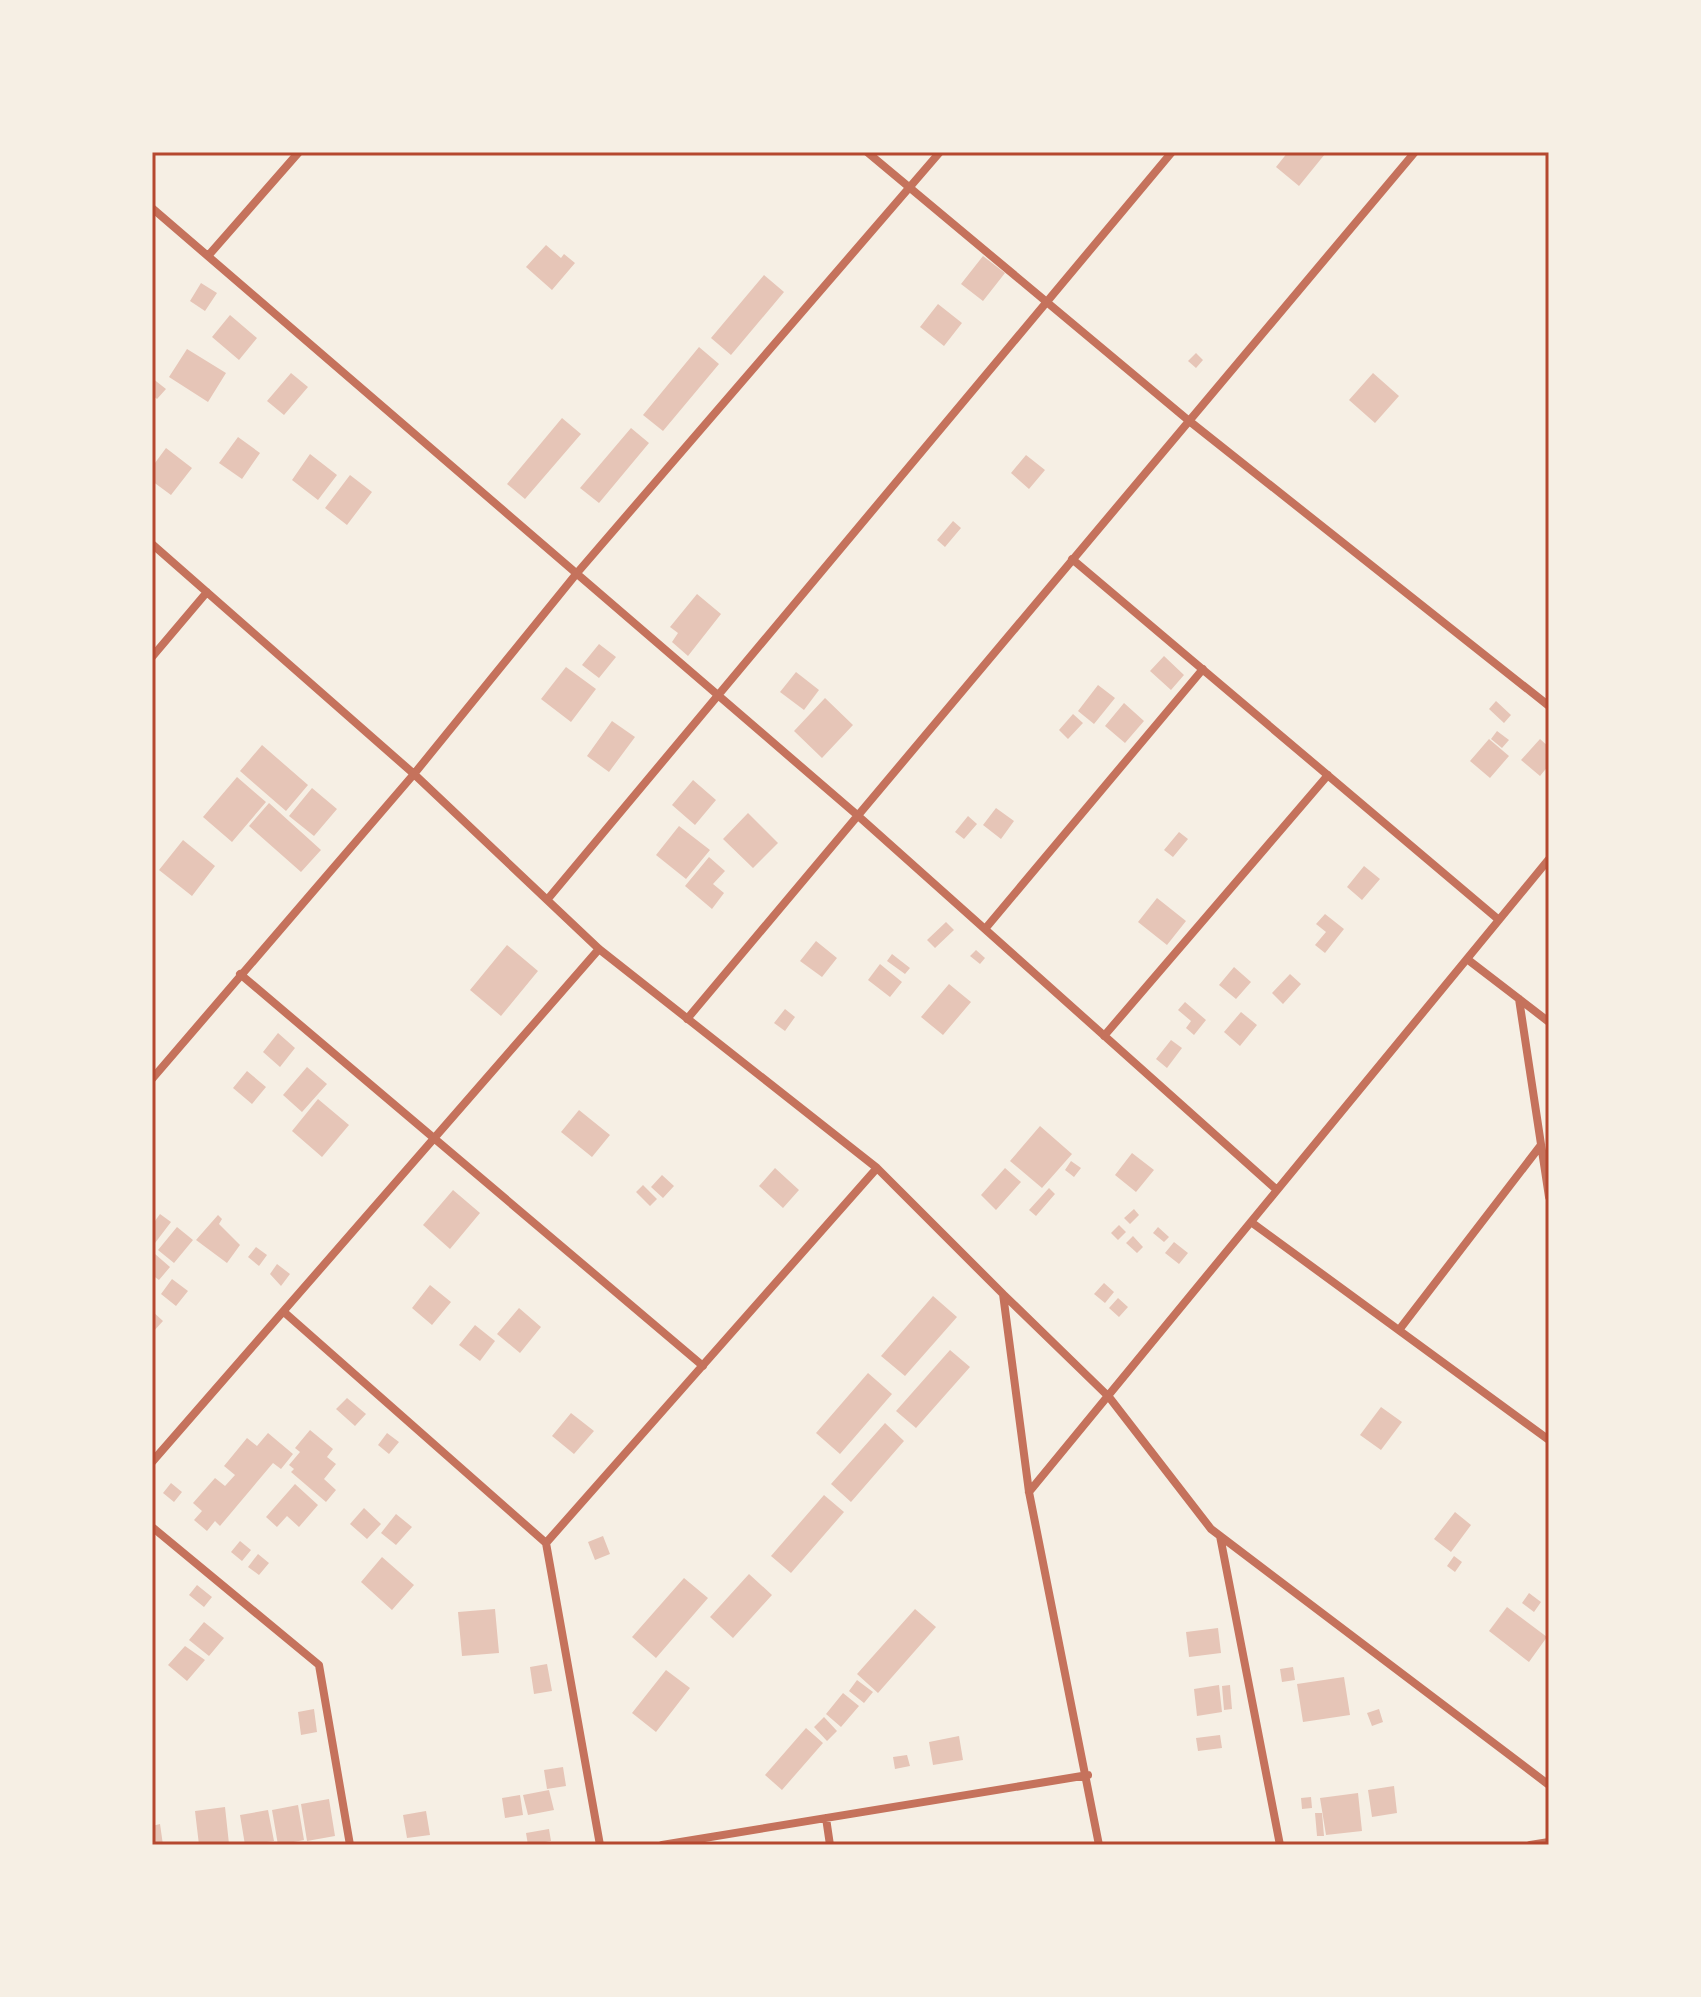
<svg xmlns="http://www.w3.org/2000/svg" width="1701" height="1997" font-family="Raleway,sans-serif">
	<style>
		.building { fill: #e6c5b7 }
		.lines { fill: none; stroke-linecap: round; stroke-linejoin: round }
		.minor { stroke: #c5725c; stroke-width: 8 }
		.neatline { fill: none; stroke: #b5482f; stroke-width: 3 }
	</style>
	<rect width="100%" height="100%" fill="#f6efe4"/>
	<path class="building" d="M1288,152H1323L1325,154L1299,186L1276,167Z
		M546,245L561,258L564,254L575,263L552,290L526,267Z
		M983,256L1005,273L983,301L961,284Z
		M764,275L784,292L731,355L711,338Z
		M201,283L217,293L205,311L190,301Z
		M938,304L962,323L944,346L920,327Z
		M230,315L257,338L239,360L212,337Z
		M699,347L719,364L663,431L643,415Z
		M187,349L226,373L208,402L169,377Z
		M1196,353L1203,360L1196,368L1188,361Z
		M291,373L308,387L284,415L267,401Z
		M1373,373L1399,396L1375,423L1349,400Z
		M152,378L166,389L157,399L152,395Z
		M562,418L581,434L525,499L507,484Z
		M631,428L649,443L599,503L580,488Z
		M238,437L260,453L242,479L219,463Z
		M166,448L192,468L171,495L152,481V467Z
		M310,454L337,475L318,500L292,480Z
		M1026,455L1045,470L1029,489L1011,473Z
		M350,475L372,492L347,525L325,508Z
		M953,521L961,528L945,547L937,540Z
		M697,594L721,614L688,656L672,642L678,633L670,627Z
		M599,644L616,657L599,678L582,665Z
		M1164,656L1184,675L1171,690L1150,671Z
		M566,667L596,689L571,722L541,699Z
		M796,672L819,690L804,710L780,692Z
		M1098,685L1115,698L1094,724L1078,711Z
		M825,698L853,725L822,758L794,731Z
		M1496,701L1511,715L1504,723L1489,709Z
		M1124,703L1144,721L1125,743L1105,726Z
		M1073,714L1083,723L1068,739L1059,730Z
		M612,721L635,737L609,772L587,756Z
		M1497,731L1509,740L1502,748L1491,739Z
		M1489,739L1509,756L1490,778L1470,761Z
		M1540,739L1549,747V765L1540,776L1521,760Z
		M262,745L308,785L286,811L240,771Z
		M237,777L266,802L232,842L203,817Z
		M693,780L716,800L695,825L672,805Z
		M312,788L337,809L314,836L289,816Z
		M269,803L321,850L301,872L249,826Z
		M996,808L1014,821L1001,839L983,825Z
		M748,813L778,843L753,868L723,839Z
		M968,816L977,824L964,839L955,832Z
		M679,826L710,850L686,879L656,855Z
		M1179,832L1188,839L1173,857L1164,850Z
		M183,840L215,866L192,896L159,870Z
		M709,857L725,871L713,884L724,893L712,909L685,886Z
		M1364,866L1380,879L1362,900L1347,887Z
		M1157,898L1186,921L1167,945L1138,922Z
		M1325,914L1344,929L1325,953L1315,945L1326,932L1316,924Z
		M946,922L954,930L935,948L927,940Z
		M816,941L837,958L822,977L800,961Z
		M507,945L538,971L501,1016L470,990Z
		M976,950L985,958L980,964L970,956Z
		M892,954L910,968L905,974L887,961Z
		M880,964L902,982L890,997L868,980Z
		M1234,967L1251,982L1236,999L1219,985Z
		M1290,974L1301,984L1283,1004L1272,993Z
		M949,984L971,1002L943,1035L921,1017Z
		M1185,1002L1206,1020L1194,1035L1186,1028L1191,1021L1178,1010Z
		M785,1009L795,1017L785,1031L774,1023Z
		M1241,1012L1257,1025L1240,1046L1224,1032Z
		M278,1033L295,1048L280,1067L263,1052Z
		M1171,1040L1182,1048L1167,1068L1156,1059Z
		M307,1067L327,1084L302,1112L283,1095Z
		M247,1071L266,1087L252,1104L233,1088Z
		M318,1099L349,1125L322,1157L292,1131Z
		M579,1110L610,1135L592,1157L561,1132Z
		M1040,1126L1072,1154L1042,1188L1010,1161Z
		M1132,1153L1154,1170L1136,1192L1115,1175Z
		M1071,1161L1081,1168L1074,1177L1065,1170Z
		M775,1168L799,1190L783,1208L759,1186Z
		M1005,1168L1021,1182L996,1210L981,1195Z
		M662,1175L674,1186L663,1198L651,1187Z
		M643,1185L657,1199L650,1206L636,1192Z
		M1049,1188L1055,1194L1036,1216L1029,1210Z
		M453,1190L480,1213L450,1249L423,1225Z
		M1134,1209L1139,1215L1130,1224L1124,1218Z
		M160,1214L171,1222L155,1243L152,1225Z
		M218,1215L222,1219L219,1224L240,1245L227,1263L196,1240Z
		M1119,1225L1126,1232L1118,1240L1111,1233Z
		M177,1227L193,1240L174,1263L158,1250Z
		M1158,1227L1169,1237L1164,1242L1153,1233Z
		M1133,1236L1143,1247L1137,1253L1126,1243Z
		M1174,1242L1188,1253L1179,1264L1165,1253Z
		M256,1247L267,1255L259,1266L248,1257Z
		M155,1254L170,1267L159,1280L152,1275Z
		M277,1264L290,1274L281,1286L270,1274Z
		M172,1279L188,1291L176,1306L161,1294Z
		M1104,1283L1114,1292L1105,1303L1094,1294Z
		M430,1285L451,1302L432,1325L412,1308Z
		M933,1296L957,1317L905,1376L881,1356Z
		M1118,1298L1128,1307L1119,1317L1109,1308Z
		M519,1308L541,1327L520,1353L497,1334Z
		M152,1311L163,1321L152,1333Z
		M475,1325L495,1341L480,1361L459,1345Z
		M950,1350L970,1367L916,1428L896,1411Z
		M868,1373L892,1394L840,1454L816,1433Z
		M347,1398L366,1414L355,1426L336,1409Z
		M1381,1407L1402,1422L1381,1450L1360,1435Z
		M571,1413L594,1431L574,1454L552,1436Z
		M885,1423L904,1441L851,1502L831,1484Z
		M310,1430L333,1449L327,1457L336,1464L324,1479L336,1490L326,1502L291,1472L294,1469L289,1465L300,1452L295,1448Z
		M268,1433L293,1454L281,1469L273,1463L220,1526L215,1521L207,1531L194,1520L202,1511L193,1503L215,1478L225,1486L235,1475L224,1466L247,1438L257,1446Z
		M387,1433L399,1442L389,1454L378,1445Z
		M171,1483L182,1492L174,1502L163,1493Z
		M295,1484L318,1505L299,1527L287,1516L277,1527L266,1517Z
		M824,1495L844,1512L791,1573L771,1556Z
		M364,1508L381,1524L367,1539L350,1524Z
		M1455,1512L1471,1525L1451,1552L1434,1539Z
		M396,1514L412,1527L396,1545L381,1533Z
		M603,1536L610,1554L595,1560L588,1542Z
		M240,1541L251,1550L242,1561L231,1552Z
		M258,1554L269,1563L259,1575L248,1567Z
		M1454,1556L1462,1562L1455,1572L1447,1566Z
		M382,1557L414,1585L392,1610L361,1582Z
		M749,1574L772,1595L733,1638L710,1617Z
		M684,1578L708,1598L656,1658L632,1637Z
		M197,1585L212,1597L204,1607L189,1595Z
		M1529,1593L1541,1602L1534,1612L1522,1603Z
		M1507,1607L1547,1637L1529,1662L1489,1631Z
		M495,1609L499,1653L462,1656L458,1612Z
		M915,1609L936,1627L878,1693L857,1674Z
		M204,1622L224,1638L209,1656L189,1640Z
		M1218,1628L1221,1653L1189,1657L1186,1632Z
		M185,1646L205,1660L187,1681L168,1665Z
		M547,1664L552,1691L534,1694L530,1667Z
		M1293,1667L1295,1680L1282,1682L1280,1669Z
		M666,1670L690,1688L656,1732L632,1713Z
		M1344,1677L1350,1715L1303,1722L1297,1684Z
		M857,1680L873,1692L864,1703L849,1691Z
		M1219,1685L1222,1712L1197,1716L1194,1689Z
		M1230,1685L1232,1709L1224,1710L1222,1686Z
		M843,1693L859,1706L841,1727L826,1714Z
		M314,1709L317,1732L301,1735L298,1712Z
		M1379,1709L1383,1722L1372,1726L1367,1713Z
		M824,1717L837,1731L827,1741L814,1727Z
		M806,1728L823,1743L782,1790L765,1775Z
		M1220,1735L1222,1748L1198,1751L1196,1738Z
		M959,1736L963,1760L933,1765L929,1742Z
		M907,1755L910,1766L895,1769L893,1757Z
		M563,1767L566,1786L547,1789L544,1770Z
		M1394,1786L1397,1813L1372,1817L1368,1790Z
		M549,1790L554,1810L528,1815L523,1795Z
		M1358,1793L1362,1831L1326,1835L1320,1798Z
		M520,1795L523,1815L505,1818L502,1798Z
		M1311,1797L1312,1808L1302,1809L1301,1798Z
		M329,1799L335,1836L307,1841L301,1804Z
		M298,1805L304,1840L278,1845L272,1810Z
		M225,1807L229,1844L199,1845L195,1811Z
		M268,1810L274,1841L245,1845L240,1815Z
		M426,1811L430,1835L407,1838L403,1815Z
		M1315,1813H1322L1324,1836H1317Z
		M160,1824L163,1845H152V1826Z
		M549,1829L551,1841L528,1845L526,1833Z"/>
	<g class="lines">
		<path class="minor" d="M867,152L1188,420L1549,706
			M152,208L856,814L1277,1190
			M208,256L299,152
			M152,544L414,774L599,949L877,1168L1003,1294L1029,1492L1099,1845
			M1072,559L1499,920
			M152,657L207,592
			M547,900L1172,152
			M985,929L1203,669
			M1467,959L1549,1022
			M240,974L703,1366
			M1519,999L1549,1197
			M687,1019L1415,152
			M1104,1036L1328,775
			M152,1079L414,774L577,573L940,152
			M1251,1222L1549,1440
			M1004,1295L1109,1397L1211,1529L1549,1785
			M284,1312L546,1543L600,1845
			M1399,1330L1541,1145
			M152,1462L599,949
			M1029,1492L1549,859
			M152,1527L319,1665L350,1845
			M1220,1536L1280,1845
			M546,1543L877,1168
			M826,1818L830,1845
			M662,1845L1088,1775
			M1530,1845L1549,1842"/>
	</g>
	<rect width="1701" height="1997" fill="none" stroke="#f6efe4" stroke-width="308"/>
	<rect x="154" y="154" width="1393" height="1689" class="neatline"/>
</svg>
